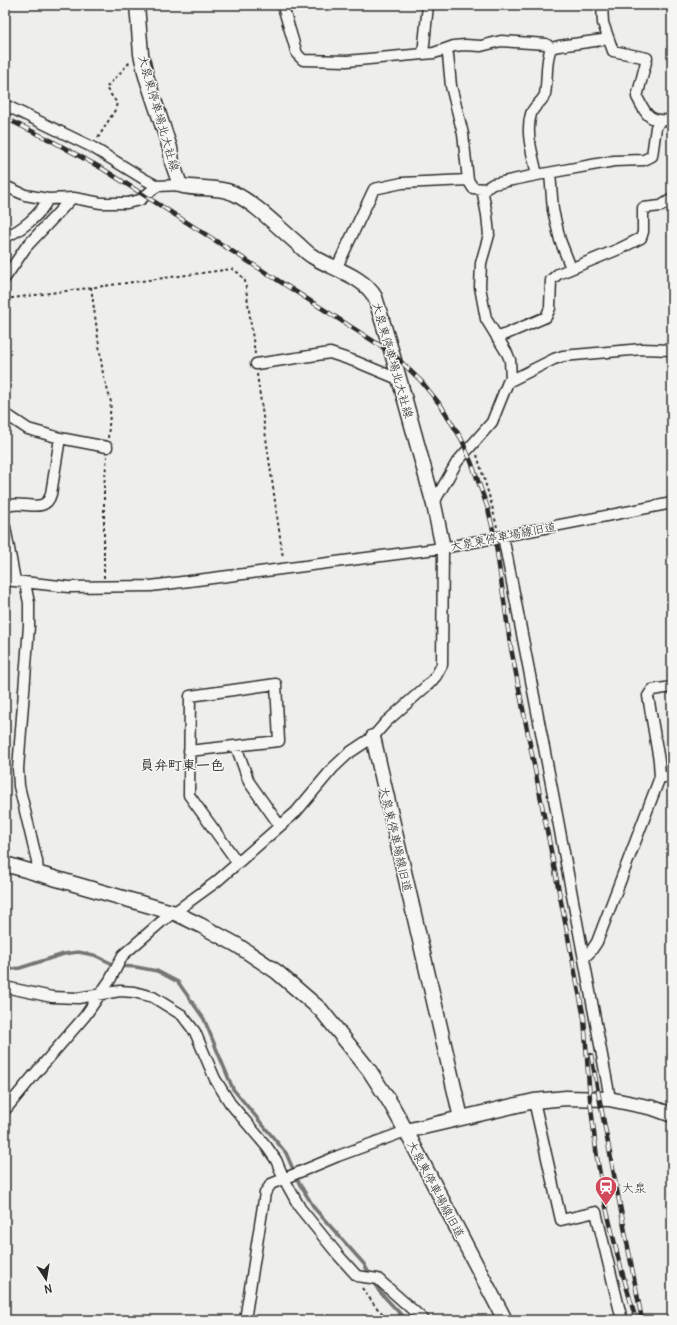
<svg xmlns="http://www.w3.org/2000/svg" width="677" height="1325" font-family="Delius,'Klee One',sans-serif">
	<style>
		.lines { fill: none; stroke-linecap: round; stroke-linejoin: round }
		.stream { stroke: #757573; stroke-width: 3.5 }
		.street-casing { stroke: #2b2b2b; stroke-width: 13 }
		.secondary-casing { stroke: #2b2b2b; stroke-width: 17 }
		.path { stroke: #2b2b2b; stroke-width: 2; stroke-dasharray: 3 3; stroke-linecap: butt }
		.street { stroke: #f6f6f2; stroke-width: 10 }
		.secondary { stroke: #f6f6f2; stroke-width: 14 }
		.rail-casing { stroke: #2b2b2b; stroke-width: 4.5 }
		.rail { stroke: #f6f6f2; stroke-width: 3; stroke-dasharray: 9; stroke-linecap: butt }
		.labels { text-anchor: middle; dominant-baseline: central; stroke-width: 3; stroke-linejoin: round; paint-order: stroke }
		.street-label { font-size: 12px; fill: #2b2b2b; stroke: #f6f6f2 }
		.poi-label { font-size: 12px; fill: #2b2b2b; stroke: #f6f6f2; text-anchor: start }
		.quarter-label { font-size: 14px; font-weight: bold; fill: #2b2b2b; stroke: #f6f6f2 }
	</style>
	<rect width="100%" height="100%" fill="#eeeeea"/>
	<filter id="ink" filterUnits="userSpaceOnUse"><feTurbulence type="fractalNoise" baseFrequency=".025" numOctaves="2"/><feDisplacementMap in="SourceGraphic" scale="8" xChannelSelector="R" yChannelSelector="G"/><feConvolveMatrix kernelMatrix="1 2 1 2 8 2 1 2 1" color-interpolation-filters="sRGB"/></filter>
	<g filter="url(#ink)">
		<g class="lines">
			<path class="stream" d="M5,970L20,968L64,954L78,952L94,955L117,966L136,967L157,971L178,982L204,1019L233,1089L286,1153L299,1183L315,1209L364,1264L370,1275
				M373,1281L379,1291L406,1320"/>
			<g class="street-casing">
				<path id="street" d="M285,5L284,10L297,54L303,60L347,61L423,54L428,5
					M602,5L603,23L613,51L647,58L637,97C647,116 649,122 672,120
					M445,49L448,55L451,86L463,134L468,180L473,188L485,189
					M423,54L434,53L454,46L465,45L481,46L501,41L546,44L551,48
					M5,105L92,147L144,179L157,186L180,185
					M550,173L553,210L560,240L571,268
					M537,175C533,155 525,133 531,114C533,106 543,102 545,94C548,79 545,62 551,48L559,46L602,40L608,38
					M5,186L25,195L48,199L74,198L101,203H127L140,200L157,186
					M5,237C22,230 40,215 48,199
					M336,269L374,189L402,183L468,180
					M5,278L26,247L72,198
					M497,338L546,317L550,308L551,280L558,274L619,249L641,238L643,232V208L661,206L672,199
					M256,364L330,353L357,362L398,379
					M511,380L510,360L507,353L486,319L480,287L481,263L489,235L487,215L483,194L485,189L493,184L537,175L614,161L644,160L652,156L656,127L660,121
					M5,416L10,417L28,429L60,438L51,494C45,517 18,497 5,508
					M60,438L107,447
					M434,505L437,497L457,462L492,422L508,382L554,359L563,356L642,349L672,350
					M5,527L15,581
					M503,536L554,799L609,1093V1099
					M5,580L69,587L151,586L443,548L672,503
					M25,583L29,603V626L18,769L19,786L37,861L38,873
					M236,746L249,782L280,826
					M189,751L279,741L276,684L190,696L189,795L238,863
					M660,777H672
					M584,958L591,951L597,942L660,777L659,761L648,696L652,690L672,687
					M5,987L52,997L78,998L120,991L134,992L153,997L182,1015L195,1032L215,1079L230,1103L267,1147L276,1160L284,1179L300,1208L339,1256L357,1276L378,1279L424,1320
					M534,1101L561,1220L596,1212L622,1320
					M5,1110L34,1075L85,1016L110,980L123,955L161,922L216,882L296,812L333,768L349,753L373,737L386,722L430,683L436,676L442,665L443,548
					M245,1320L265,1193L271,1184L338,1156L406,1131"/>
			</g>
			<g class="secondary-casing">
				<path id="secondary" d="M137,5L141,54L146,76L170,148L172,162L180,185C197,190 216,186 233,193C255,203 279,228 298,244C302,248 307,253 312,256C332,269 362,275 375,297L392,353L434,505L443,548
					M373,737L461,1118
					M5,864L175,913L200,925L237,945L277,972L321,1010L369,1070L391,1104L406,1131L505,1320
					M406,1131L534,1101L566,1098L609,1099L653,1108L672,1115"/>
			</g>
			<path class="path" d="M98,138L115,110L117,103L106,88L131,61
				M91,287L103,374L111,402L108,438
				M5,299L232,269L240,274L245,281L255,354
				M257,374L283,558
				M477,455L491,502L497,527
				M104,578V487L107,456
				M362,1288L376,1307L389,1320"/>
			<use href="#street" class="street"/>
			<use href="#secondary" class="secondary"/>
			<g class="rail-casing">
				<path id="rail" d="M5,118L52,141L103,169L392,353L421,381L442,407L462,440L472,464L488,509L495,538L510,643L584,1018L590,1099L597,1158L606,1207L619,1261L636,1320
					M591,1055L642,1320"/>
			</g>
			<use href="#rail" class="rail"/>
		</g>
	</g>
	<defs>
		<g id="station-pin" transform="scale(1.15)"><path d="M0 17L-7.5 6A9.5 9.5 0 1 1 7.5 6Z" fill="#d1495b" stroke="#f6f6f2"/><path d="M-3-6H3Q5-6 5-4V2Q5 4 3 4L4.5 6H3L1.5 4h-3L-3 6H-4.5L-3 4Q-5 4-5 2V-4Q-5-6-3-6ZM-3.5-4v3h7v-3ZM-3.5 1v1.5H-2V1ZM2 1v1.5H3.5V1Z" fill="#fff"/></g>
	</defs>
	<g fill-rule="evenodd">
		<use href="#station-pin" x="606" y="1187"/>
	</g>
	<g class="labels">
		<g class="street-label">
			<text transform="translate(159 113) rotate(74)">大泉東停車場北大社線</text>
			<text transform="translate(393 360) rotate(74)">大泉東停車場北大社線</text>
			<text transform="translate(503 536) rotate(-11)">大泉東停車場線旧道</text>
			<text transform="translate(396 839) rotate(77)">大泉東停車場線旧道</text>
			<text transform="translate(436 1189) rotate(62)">大泉東停車場線旧道</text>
		</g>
		<g class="poi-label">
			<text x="622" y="1187">大泉</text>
		</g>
		<g class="quarter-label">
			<text x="182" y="765">員弁町東一色</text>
		</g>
	</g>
	<rect width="677" height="1325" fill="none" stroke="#f6f6f2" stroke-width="20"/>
	<rect x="10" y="10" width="657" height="1305" fill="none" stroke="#2b2b2b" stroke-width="1.5" filter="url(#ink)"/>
	<g transform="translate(46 1279) rotate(168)" stroke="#f6f6f2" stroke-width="3" paint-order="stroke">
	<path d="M0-3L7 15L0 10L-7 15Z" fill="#2b2b2b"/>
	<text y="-6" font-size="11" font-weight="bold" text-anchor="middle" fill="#2b2b2b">N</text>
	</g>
</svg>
